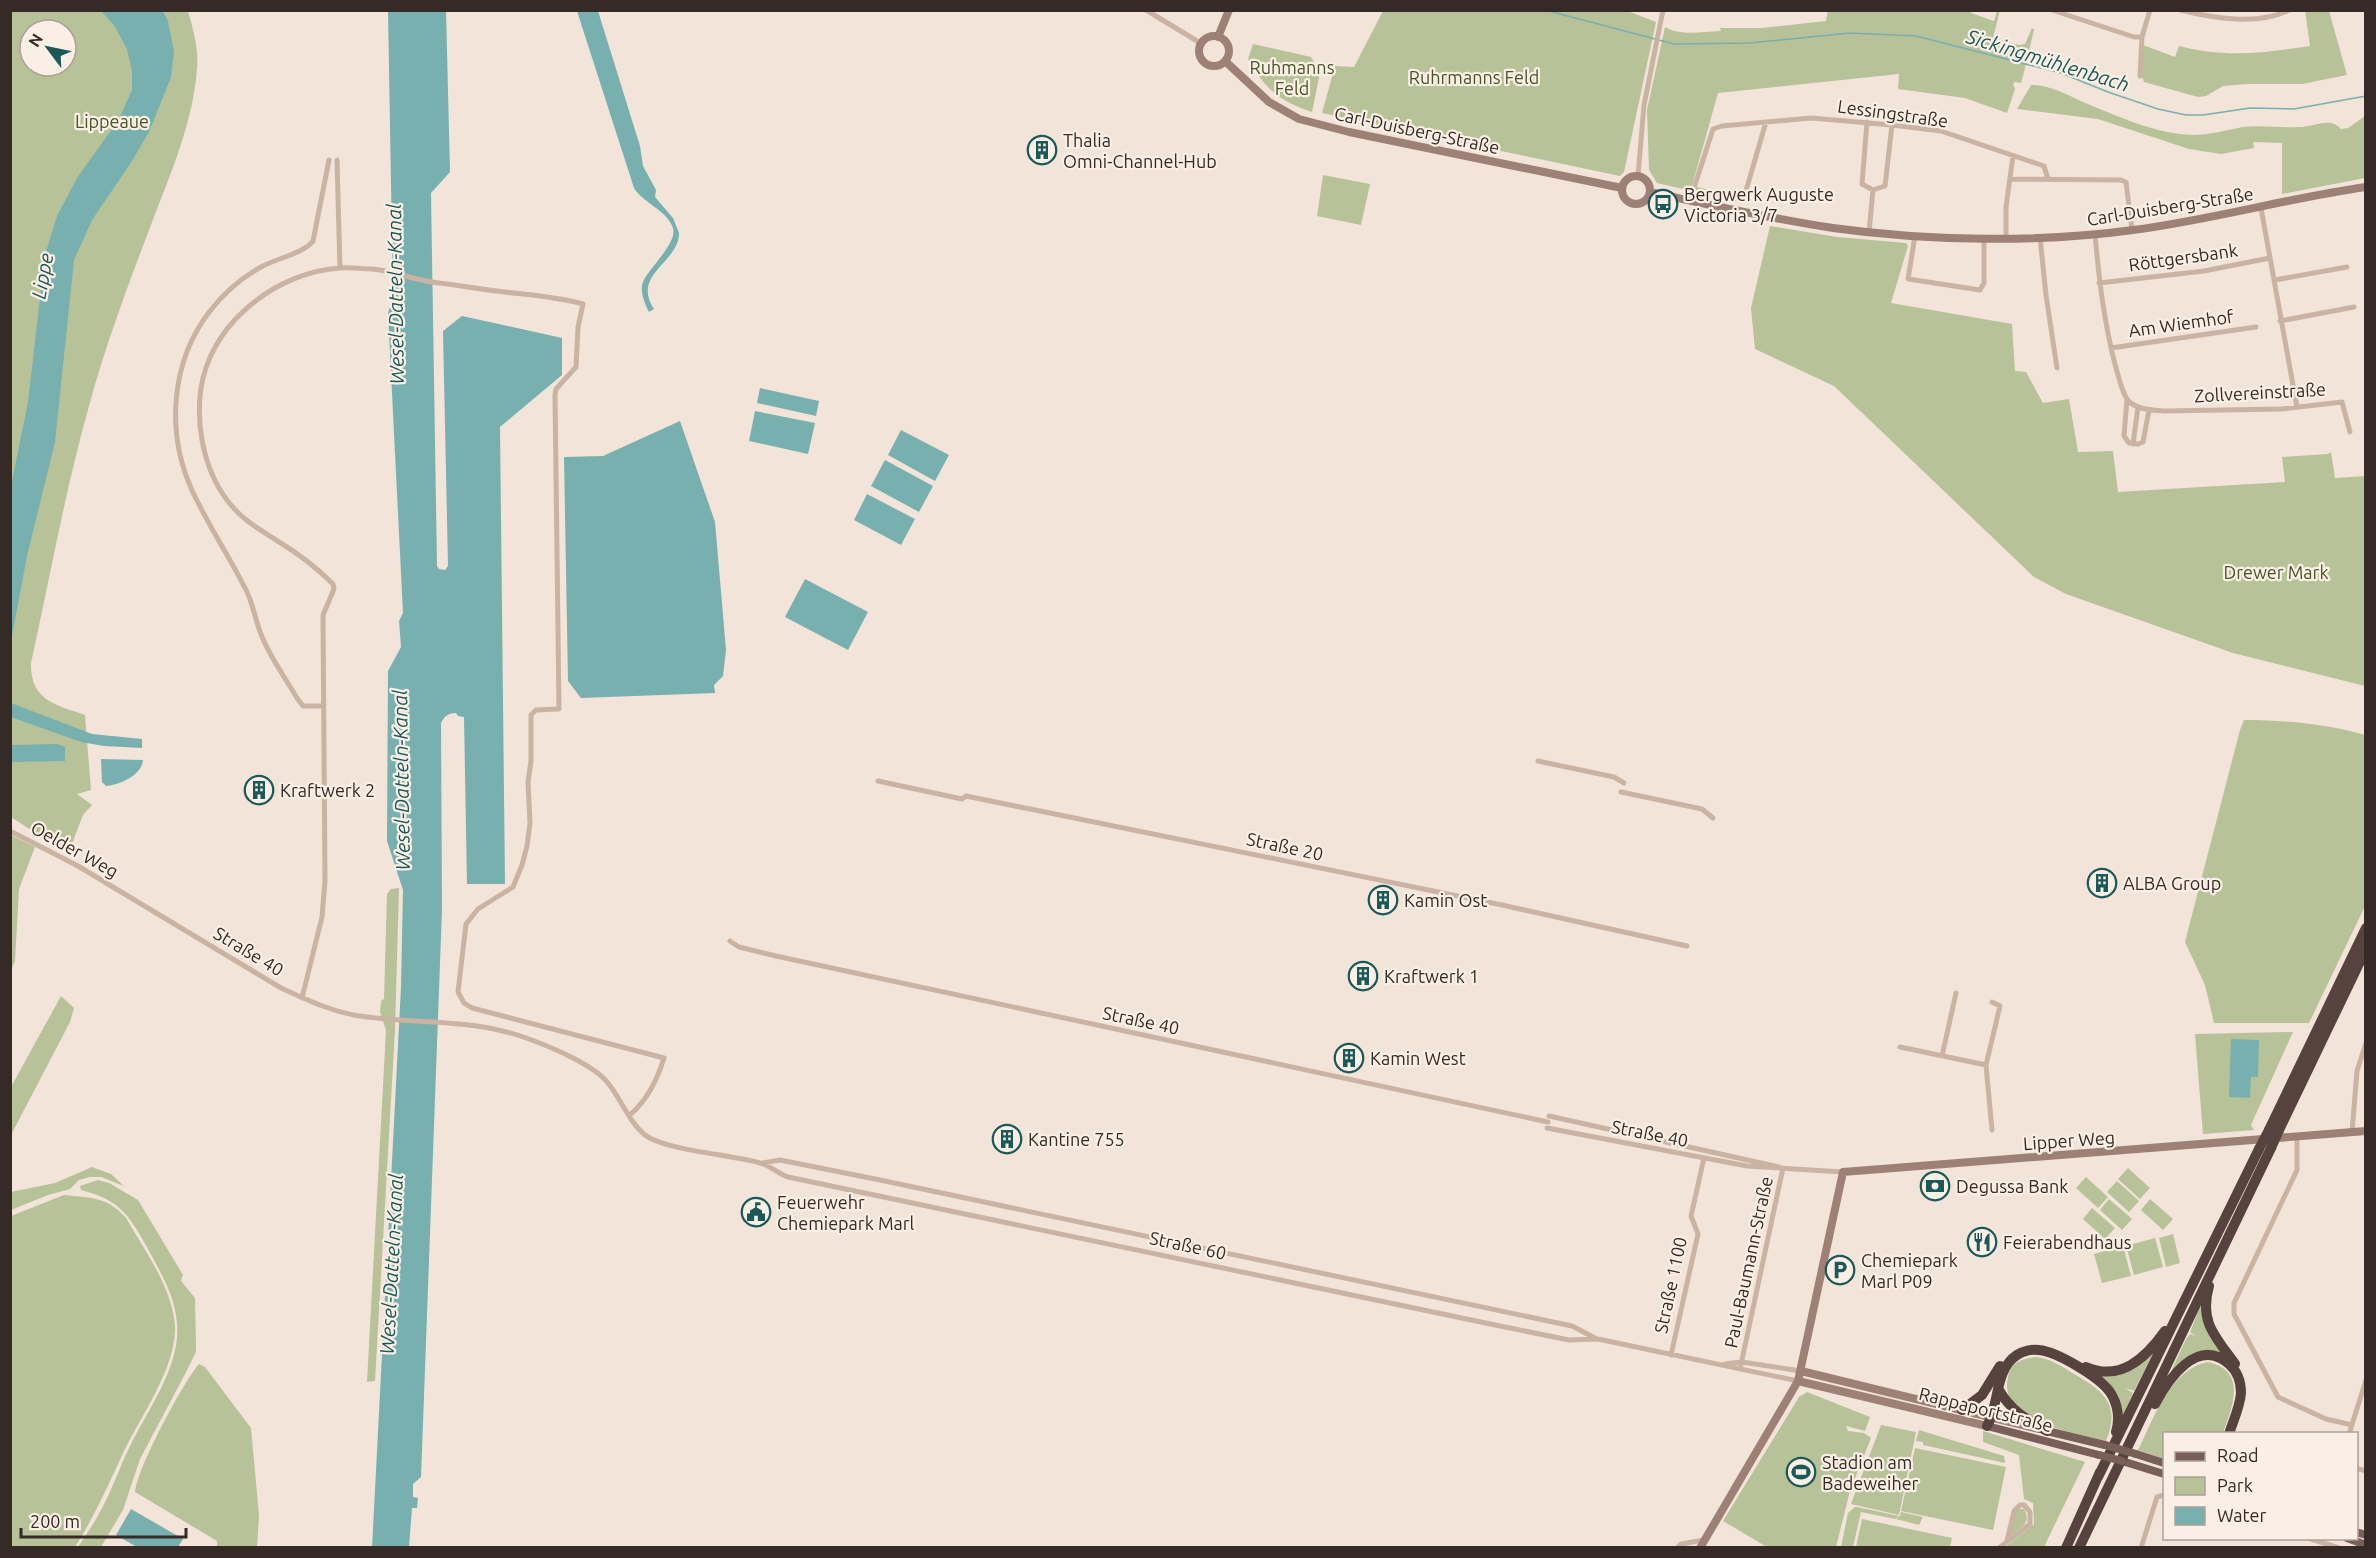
<svg xmlns="http://www.w3.org/2000/svg" width="2376" height="1558" font-family="Ubuntu,sans-serif">
	<style>
		.green { fill: #b7c298; fill-rule: evenodd }
		.water { fill: #77b0ae }
		.lines { fill: none; stroke-linecap: round; stroke-linejoin: round }
		.stream { stroke: #77b0ae; stroke-width: 1.5 }
		.street { stroke: #cbb3a4; stroke-width: 5 }
		.secondary { stroke: #9e8176; stroke-width: 8 }
		.primary { stroke: #785f57; stroke-width: 8 }
		.highway { stroke: #57433d; stroke-width: 10 }
		.primary-bridge { stroke: #785f57; stroke-width: 8 }
		.highway-bridge { stroke: #57433d; stroke-width: 10 }
		.labels { text-anchor: middle; dominant-baseline: central; stroke-width: 4.5; stroke-linejoin: round; paint-order: stroke }
		.park-label { font-size: 18px; fill: #485529; stroke: #faefe5 }
		.street-label { font-size: 18px; fill: #362a26; stroke: #faefe5 }
		.poi-label { font-size: 18px; fill: #362a26; stroke: #faefe5; text-anchor: start }
		.water-label { font-size: 20px; font-style: italic; fill: #1a5958; stroke: #faefe5 }
	</style>
	<rect width="100%" height="100%" fill="#f2e4d9"/>
	<path class="green" d="M1625,10L1656,22L1624,172L1620,176L1322,113L1335,66L1354,67L1383,11Z
		M1828,10L1972,11L1971,13L1994,21L1997,11L2000,10L1993,38L2019,45L2025,44L2032,28L2034,30L2023,76L2021,83L2015,82L2013,84L2015,89L2007,113L1965,98L1898,89L1899,74L1718,93L1692,186L1746,198L1745,203L1657,183L1649,170L1647,110L1665,27C1679,36 1701,32 1721,31L1720,28H1762L1826,21Z
		M2305,10L2329,11L2347,75L2302,84H2247L2223,86L2206,96L2198,97L2144,82L2142,77L2143,45L2175,57L2179,46C2223,58 2265,53 2310,46Z
		M10,11H188C193,29 199,50 197,69C193,123 170,175 151,225C128,285 106,344 89,406C65,491 50,577 31,663C30,700 55,705 85,715L91,790L77,794L92,805L83,815L68,854L11,817ZM30,30H66V66H30Z
		M1253,44L1311,57L1320,73L1312,112C1279,101 1265,89 1248,59Z
		M2031,85C2048,84 2068,95 2083,102C2118,116 2155,134 2193,135C2209,135 2227,130 2243,127C2261,125 2280,128 2298,127C2314,127 2330,116 2341,129L2348,128L2365,116V178L2282,194V143L2253,142L2254,148L2221,154L2189,149L2098,119L2017,109Z
		M1323,175L1370,184L1361,225L1317,216Z
		M1770,226L1837,237L1906,243L1908,246L1891,303L2012,324L2015,371L2026,372L2043,403L2069,399L2078,452L2113,451L2118,492L2285,482L2282,457L2328,454L2331,452L2335,478L2365,476V686L2233,653L2066,594L2034,577L1834,386L1755,349L1751,308Z
		M2244,720C2285,720 2327,724 2365,735V906L2309,1023H2214L2205,985L2185,942L2240,730Z
		M11,835L35,847L19,889L15,961L11,970Z
		M399,888L395,1030L375,1381L367,1382L386,1030L380,1012L381,1001L384,999L387,894L391,889Z
		M61,996L74,1008L70,1022L11,1135V1087Z
		M2293,1032L2251,1125L2254,1130L2203,1134L2195,1034Z
		M92,1167L111,1174L124,1186L101,1177H90L79,1180L70,1189L48,1195L11,1210V1192L55,1183Z
		M2128,1168L2150,1188L2140,1199L2118,1179Z
		M2086,1177L2108,1197L2098,1208L2076,1188Z
		M98,1180L109,1183L138,1200L183,1275L181,1281L195,1298L196,1345V1352L184,1376L140,1459L123,1510L101,1547H78C86,1535 95,1522 102,1508C113,1488 120,1466 130,1446C148,1409 181,1366 177,1323C175,1295 160,1272 147,1247C128,1214 120,1200 81,1190L80,1186Z
		M2117,1181L2139,1201L2129,1212L2107,1192Z
		M64,1195C90,1198 107,1196 126,1218C145,1251 172,1287 175,1326C177,1365 142,1415 125,1449C109,1483 95,1516 75,1547H11V1216Z
		M2109,1199L2132,1219L2122,1230L2100,1210Z
		M2150,1199L2173,1219L2163,1230L2141,1210Z
		M2092,1208L2115,1228L2105,1239L2083,1219Z
		M2173,1234L2180,1263L2166,1267L2159,1238Z
		M2155,1238L2163,1267L2134,1275L2126,1246Z
		M2123,1246L2131,1276L2102,1283L2094,1254Z
		M2201,1305L2232,1362L2199,1354L2168,1378L2186,1339L2190,1334L2196,1336L2190,1332Z
		M2153,1353L2134,1391L2125,1388L2133,1393L2122,1418L2091,1372L2101,1375Z
		M2035,1357C2050,1358 2061,1366 2074,1374C2104,1391 2121,1405 2106,1441C2076,1433 1997,1422 2008,1377C2011,1362 2022,1359 2035,1357Z
		M2208,1362C2248,1371 2232,1407 2223,1433L2164,1434V1459L2138,1450C2153,1420 2170,1369 2208,1362Z
		M199,1364L205,1367L251,1428L259,1515L257,1547H217V1541L135,1492C138,1467 182,1384 199,1364Z
		M1807,1392L1870,1417L1865,1431L1846,1426L1848,1431L1864,1433L1871,1438L1850,1491L1836,1547H1767L1723,1521L1799,1397Z
		M1881,1425L1916,1432L1899,1515L1851,1504Z
		M1919,1430L2004,1456L2005,1463L1923,1445V1442L1916,1441Z
		M1983,1431L2085,1462L2044,1547H2005L2034,1524L2033,1503L2024,1499L2019,1455L1983,1442Z
		M1915,1448L2006,1467L1993,1530L1901,1511Z
		M1855,1507H1857L1899,1516L1895,1519L1861,1512L1853,1547H1841L1848,1513Z
		M2018,1509H2024C2032,1523 2021,1528 2010,1536L2015,1513Z
		M1901,1512L1923,1517L1919,1525L1896,1519L1900,1516Z
		M1862,1519L1952,1538L1950,1547H1856Z"/>
	<path class="water" d="M446,10L450,172L431,193L437,566L439,569L445,570L448,566L443,331L462,316L562,338V375L500,427L505,884H467L464,717L458,716L456,713C449,713 444,716 441,723L442,909L421,1477L413,1484V1497L418,1498L417,1508H412L409,1547L372,1548L401,987L403,890L387,841L388,671L401,647L399,621L403,613L388,313L393,298L388,11Z
		M101,11H163L168,21L174,52L171,77L149,132L132,161L92,220L74,260L55,442L27,556L11,641V486L28,402L45,255L57,216L77,178L119,119L132,90V71L127,49L114,25Z
		M577,11H598L640,146L643,166L656,190L655,197L673,218L679,233C679,263 631,274 654,309L649,312C645,304 641,295 642,285C645,271 678,244 673,228C667,210 643,203 634,188Z
		M760,388L819,401L816,416L757,403Z
		M755,411L815,423L808,454L749,441Z
		M680,421L715,522L726,650L723,676L714,685L715,693L581,698L568,681L564,457L603,456Z
		M901,430L949,455L935,481L888,455Z
		M885,460L933,486L919,512L871,486Z
		M867,494L915,519L901,545L854,520Z
		M805,579L868,612L848,650L785,617Z
		M11,703L92,734L142,739V748L104,746L81,742L11,717Z
		M57,744L65,747V761L11,762V745Z
		M101,759L143,760C142,775 120,785 106,786L102,782Z
		M2231,1039L2259,1040L2258,1077H2251L2250,1098L2229,1097Z
		M131,1509L183,1539L178,1547H137L116,1535Z"/>
	<g class="lines">
		<path class="stream" d="M1545,10L1674,44L1749,43L1850,33L1916,36L2061,73L2108,92L2158,109L2186,115H2203L2250,108L2294,109L2366,96"/>
		<path class="street" d="M1146,10L1202,44
			M2052,10L2134,37H2142
			M2180,10C2213,18 2258,26 2289,10
			M2140,76L2142,37L2150,10
			M1867,122L1862,184L1873,190L1885,186L1892,125
			M337,160L340,268
			M1638,176L1644,105L1663,10
			M2010,179L2121,180L2126,182L2132,230
			M1695,185L1713,129L1722,126L1811,118L1892,125L1941,131L2044,166L2048,179
			M1745,194L1766,122
			M2261,208L2297,407
			M1869,232L1873,190
			M2095,234C2099,279 2104,323 2116,368C2119,377 2121,390 2127,399C2135,410 2153,410 2165,411L2281,409L2342,402L2350,432
			M1915,236L1908,279L1980,290L1984,283V237
			M2006,237V207L2013,156
			M2040,237L2046,295L2057,368
			M2275,280L2347,267
			M2099,283L2204,271L2270,258
			M2280,321L2354,307
			M2111,348L2256,327
			M2127,399L2124,436L2129,443L2138,444L2143,442L2149,410
			M2133,444L2138,407
			M323,706H303L297,698C286,679 272,660 263,639C256,624 254,607 247,592C230,557 207,524 191,488C166,431 171,361 210,311C224,293 241,278 261,267C275,259 304,253 313,241L329,160
			M1538,761L1614,777L1624,783
			M878,781L962,799L966,796L1502,905L1687,946
			M1621,792L1702,809L1713,818
			M10,831L78,866L281,988C309,1001 337,1014 367,1017C422,1024 477,1019 529,1039C551,1047 594,1065 608,1083C621,1099 629,1122 645,1135C664,1150 733,1155 760,1163C770,1165 778,1174 788,1177L1500,1326L1569,1340L1598,1339L1798,1381
			M730,941L739,947L776,956L1548,1122
			M302,998L322,917L325,881L323,615L334,589L333,584C317,568 296,552 276,540C257,528 240,518 227,500C202,467 194,417 203,378C218,318 279,272 340,268C350,267 362,269 372,269C395,271 416,281 439,283C458,285 478,289 497,291C526,295 555,296 583,304L578,327L576,367L556,389L555,395L559,709L536,710L531,715V761L528,782L530,823L527,846L522,865L513,887L478,909L466,924L458,992L464,1003L472,1008L664,1058C657,1080 648,1099 630,1115
			M1900,1047L1986,1065
			M1942,1056L1956,993
			M1549,1116L1779,1167
			M1547,1128L1747,1166L1843,1172
			M1992,1130L1986,1065L2000,1006L1992,1002
			M2352,1132L2357,1071L2366,1043
			M2297,1137V1170L2234,1303V1314L2278,1397L2326,1419L2352,1425
			M763,1163L780,1160L880,1180L1572,1326L1595,1338
			M1671,1355L1698,1234L1691,1216L1704,1158
			M1725,1364L1742,1362L1801,1371
			M1740,1369L1783,1168
			M2349,1434L2366,1380
			M2356,1468L2366,1471
			M2308,1538L2339,1548
			M1677,1548L1681,1544L1704,1540
			M1999,1548L2030,1524V1512L2024,1505H2020L2014,1511L2007,1541
			M2141,1548L2157,1497L2164,1495"/>
		<path class="secondary" d="M1199 51a15 15 0 1 1 30 0a15 15 0 1 1-30 0Z
			M1218,37L1229,10
			M1225,61L1269,102L1299,119L1349,132L1622,188
			M1622 190a14 14 0 1 1 28 0a14 14 0 1 1-28 0Z
			M1650,192C1711,205 1772,219 1833,228C1927,241 2039,243 2133,230C2211,220 2288,198 2366,187
			M1801,1371L2039,1429
			M1798,1381L1987,1426
			M1700,1548L1798,1381L1843,1172L2366,1131"/>
		<path class="primary" d="M1987,1426L2099,1455
			M2047,1431L2105,1445
			M2136,1454L2164,1463
			M2122,1461L2164,1474
			M2356,1532L2366,1535
			M2347,1538L2366,1545"/>
		<path class="highway" d="M2269,1130L2366,928
			M2279,1130L2366,949
			M2209,1286C2199,1322 2215,1336 2235,1364
			M2086,1367C2120,1382 2146,1358 2165,1331
			M1999,1390C2011,1411 2026,1419 2047,1431
			M2155,1404C2168,1380 2197,1336 2229,1364C2237,1371 2241,1382 2241,1393C2240,1407 2233,1421 2229,1434
			M1962,1410L1982,1395L2000,1366
			M1987,1426C2000,1404 1994,1370 2017,1355C2023,1351 2032,1349 2039,1350C2058,1352 2099,1377 2110,1392C2118,1404 2120,1419 2116,1432
			M2098,1477L2259,1149
			M2066,1548L2100,1472
			M2079,1548L2271,1148"/>
		<path class="primary-bridge" d="M2105,1445L2136,1454
			M2099,1455L2122,1461"/>
		<path class="highway-bridge" d="M2271,1148L2279,1130
			M2259,1149L2269,1130"/>
	</g>
	<defs>
		<g id="building-ring" transform="scale(1.5)"><circle r="9.5" fill="#faefe5" stroke="#1a5958" stroke-width="1.5"/><path d="M-4-6H4V6H1V3H-1V6H-4ZM-2.5-4.3h1.7v1.8h-1.7ZM.8-4.3h1.7v1.8H.8ZM-2.5-1h1.7V.8h-1.7ZM.8-1h1.7V.8H.8Z" fill="#1a5958"/></g>
		<g id="bus-ring" transform="scale(1.5)"><circle r="9.5" fill="#faefe5" stroke="#1a5958" stroke-width="1.5"/><path d="M-5-6H5V4H4V6H2V4H-2V6H-4V4H-5ZM-3.5-4V0h7V-4ZM-3.5 1.2v1.5H-2V1.2ZM2 1.2v1.5H3.5V1.2Z" fill="#1a5958"/></g>
		<g id="bank-ring" transform="scale(1.5)"><circle r="9.5" fill="#faefe5" stroke="#1a5958" stroke-width="1.5"/><path d="M-6-4H6V4H-6ZM0-2.3a2.3 2.3 0 1 0 0 4.6a2.3 2.3 0 1 0 0-4.6Z" fill="#1a5958"/></g>
		<g id="civic-ring" transform="scale(1.5)"><circle r="9.5" fill="#faefe5" stroke="#1a5958" stroke-width="1.5"/><path d="M-.6-6.5H3V-4.5H.6V-3L4-1V1h2V6H-6V1h2V-1L-.6-3ZM-1.2 2.5V6h2.4V2.5Z" fill="#1a5958"/></g>
		<g id="restaurant-ring" transform="scale(1.5)"><circle r="9.5" fill="#faefe5" stroke="#1a5958" stroke-width="1.5"/><path d="M-5-6h1v4h1v-4h1v4h1v-4h1v5L-1.5 .5V6h-2V.5L-5-1ZM5-6V6H3V1.5H1.5Q1.5-4 5-6Z" fill="#1a5958"/></g>
		<g id="parking-ring" transform="scale(1.5)"><circle r="9.5" fill="#faefe5" stroke="#1a5958" stroke-width="1.5"/><path d="M-3.5-5.5H1a3.5 3.5 0 0 1 0 7H-1V5.5H-3.5ZM-1-3.4V-.6H.8a1.4 1.4 0 0 0 0-2.8Z" fill="#1a5958"/></g>
		<g id="stadium-ring" transform="scale(1.5)"><circle r="9.5" fill="#faefe5" stroke="#1a5958" stroke-width="1.5"/><path d="M0-5a6.5 5 0 1 0 0 10a6.5 5 0 1 0 0-10ZM-3.5-1.8h7v3.6h-7Z" fill="#1a5958"/></g>
	</defs>
	<g fill-rule="evenodd">
		<use href="#building-ring" x="1042" y="150"/>
		<use href="#bus-ring" x="1663" y="204"/>
		<use href="#building-ring" x="259" y="790"/>
		<use href="#building-ring" x="2102" y="883"/>
		<use href="#building-ring" x="1383" y="900"/>
		<use href="#building-ring" x="1363" y="976"/>
		<use href="#building-ring" x="1349" y="1058"/>
		<use href="#building-ring" x="1007" y="1139"/>
		<use href="#bank-ring" x="1935" y="1186"/>
		<use href="#civic-ring" x="756" y="1212"/>
		<use href="#restaurant-ring" x="1982" y="1242"/>
		<use href="#parking-ring" x="1840" y="1270"/>
		<use href="#stadium-ring" x="1801" y="1472"/>
	</g>
	<g class="labels">
		<g class="park-label">
			<text x="1292" y="67">Ruhmanns<tspan x="1292" dy="21">Feld</tspan></text>
			<text x="1474" y="77">Ruhrmanns Feld</text>
			<text x="112" y="121">Lippeaue</text>
			<text x="2276" y="572">Drewer Mark</text>
		</g>
		<g class="street-label">
			<text transform="translate(1893 113) rotate(8)">Lessingstraße</text>
			<text transform="translate(1417 130) rotate(12)">Carl-Duisberg-Straße</text>
			<text transform="translate(2170 206) rotate(-9)">Carl-Duisberg-Straße</text>
			<text transform="translate(2183 257) rotate(-8)">Röttgersbank</text>
			<text transform="translate(2181 323) rotate(-8)">Am Wiemhof</text>
			<text transform="translate(2260 392) rotate(-3)">Zollvereinstraße</text>
			<text transform="translate(1285 846) rotate(12)">Straße 20</text>
			<text transform="translate(75 849) rotate(29)">Oelder Weg</text>
			<text transform="translate(249 951) rotate(31)">Straße 40</text>
			<text transform="translate(1141 1020) rotate(12)">Straße 40</text>
			<text transform="translate(1650 1133) rotate(11)">Straße 40</text>
			<text transform="translate(2069 1140) rotate(-4)">Lipper Weg</text>
			<text transform="translate(1188 1245) rotate(12)">Straße 60</text>
			<text transform="translate(1748 1262) rotate(-78)">Paul-Baumann-Straße</text>
			<text transform="translate(1670 1285) rotate(-78)">Straße 1100</text>
			<text transform="translate(1986 1409) rotate(14)">Rappaportstraße</text>
		</g>
		<g class="poi-label">
			<text x="1063" y="140">Thalia<tspan x="1063" dy="21">Omni-Channel-Hub</tspan></text>
			<text x="1684" y="194">Bergwerk Auguste<tspan x="1684" dy="21">Victoria 3/7</tspan></text>
			<text x="280" y="790">Kraftwerk 2</text>
			<text x="2123" y="883">ALBA Group</text>
			<text x="1404" y="900">Kamin Ost</text>
			<text x="1384" y="976">Kraftwerk 1</text>
			<text x="1370" y="1058">Kamin West</text>
			<text x="1028" y="1139">Kantine 755</text>
			<text x="1956" y="1186">Degussa Bank</text>
			<text x="777" y="1202">Feuerwehr<tspan x="777" dy="21">Chemiepark Marl</tspan></text>
			<text x="2003" y="1242">Feierabendhaus</text>
			<text x="1861" y="1260">Chemiepark<tspan x="1861" dy="21">Marl P09</tspan></text>
			<text x="1822" y="1462">Stadion am<tspan x="1822" dy="21">Badeweiher</tspan></text>
		</g>
		<g class="water-label">
			<text transform="translate(2048 60) rotate(17)">Sickingmühlenbach</text>
			<text transform="translate(42 276) rotate(-80)">Lippe</text>
			<text transform="translate(395 294) rotate(-91)">Wesel-Datteln-Kanal</text>
			<text transform="translate(401 780) rotate(-91)">Wesel-Datteln-Kanal</text>
			<text transform="translate(391 1264) rotate(-87)">Wesel-Datteln-Kanal</text>
		</g>
	</g>
	<rect width="2376" height="1558" fill="none" stroke="#362a26" stroke-width="24"/>
	<rect x="2163" y="1432" width="195" height="108" fill="#faefe5" stroke="#aca099" stroke-width="1.5"/>
	<rect x="2175" y="1452" width="30" height="9" fill="#785f57" stroke="#aca099" stroke-width="1.5"/>
	<text x="2217" y="1462" font-size="18" fill="#362a26">Road</text>
	<rect x="2175" y="1477" width="30" height="18" fill="#b7c298" stroke="#aca099" stroke-width="1.5"/>
	<text x="2217" y="1492" font-size="18" fill="#362a26">Park</text>
	<rect x="2175" y="1507" width="30" height="18" fill="#77b0ae" stroke="#aca099" stroke-width="1.5"/>
	<text x="2217" y="1522" font-size="18" fill="#362a26">Water</text>
	<g transform="translate(48 48) rotate(302)"><circle r="28" fill="#faefe5" stroke="#aca099" stroke-width="1.5"/>
	<path d="M0-4.5L10 22L0 15L-10 22Z" fill="#1a5958"/>
	<text y="-9" font-size="16" font-weight="bold" text-anchor="middle" fill="#362a26">N</text>
	</g>
	<path d="M21 1528v9h165v-9" fill="none" stroke="#362a26" stroke-width="3"/>
	<text x="30" y="1528" font-size="18" fill="#362a26" stroke="#faefe5" stroke-width="4.5" paint-order="stroke">200 m</text>
</svg>
